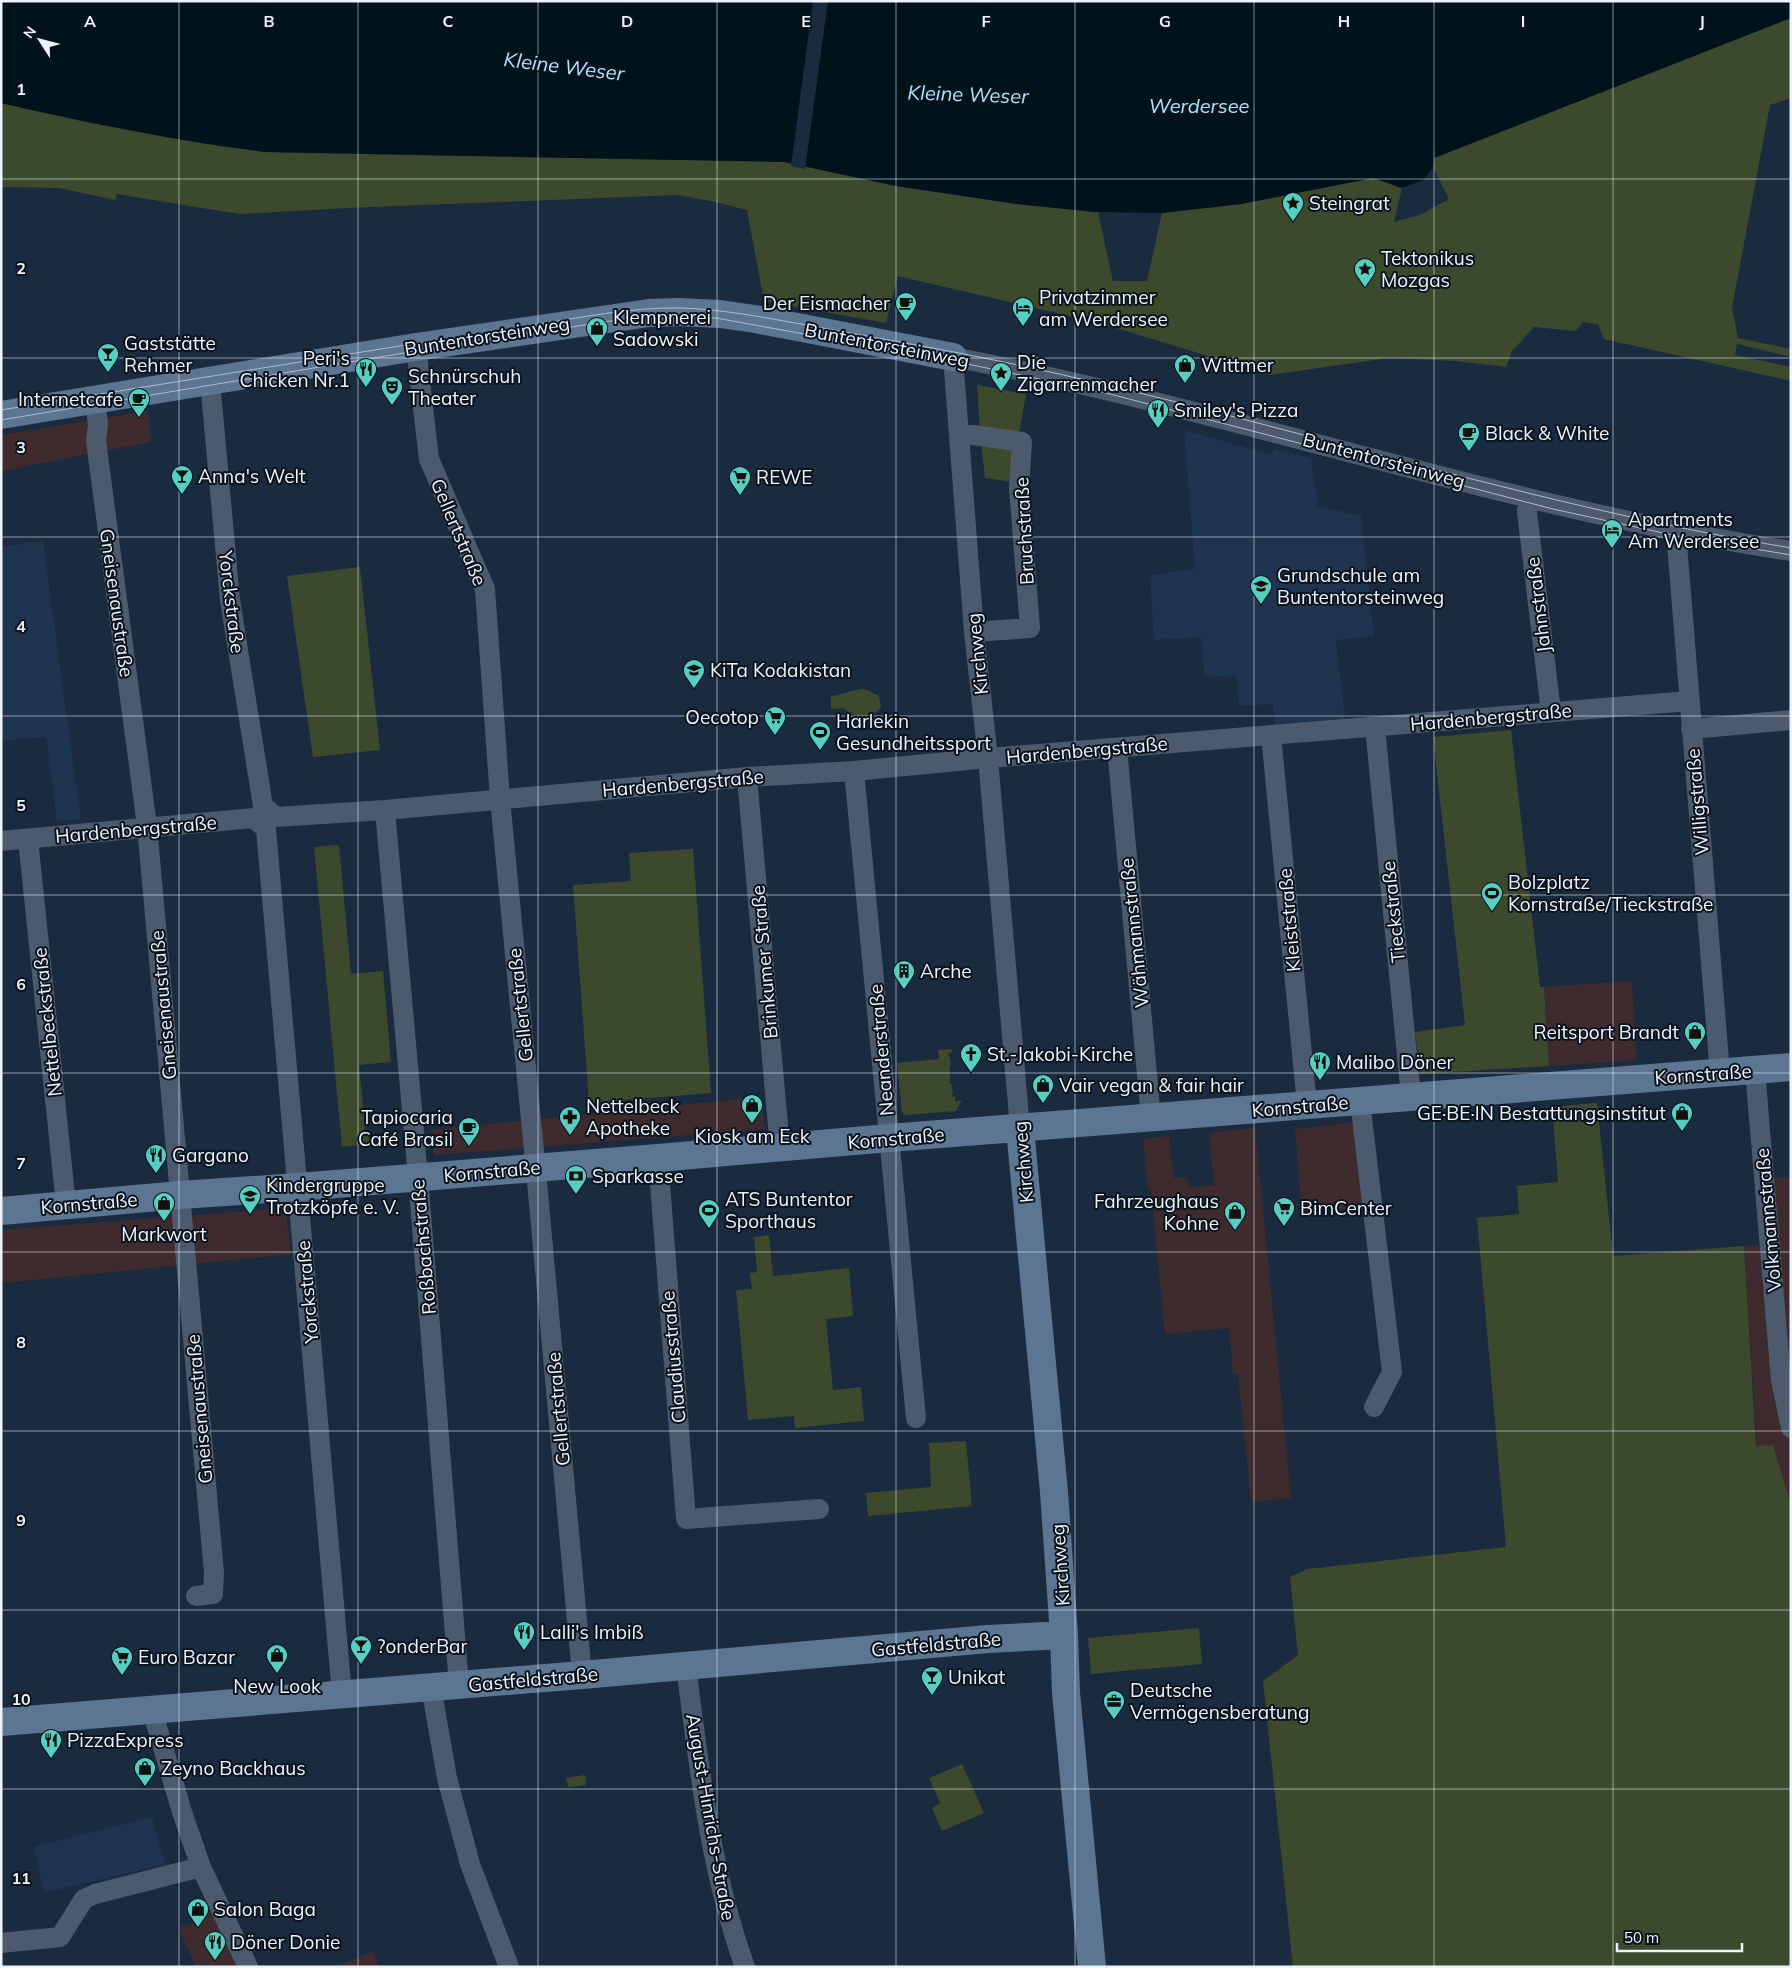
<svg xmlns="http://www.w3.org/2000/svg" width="1792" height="1968" font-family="Mulish,sans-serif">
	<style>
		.commercial { fill: #3f2b2e }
		.built { fill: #1f344f }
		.green { fill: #3c492d }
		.water { fill: #00121a }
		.pier { fill: #1a2b40 }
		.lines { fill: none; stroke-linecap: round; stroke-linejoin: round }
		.street { stroke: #4b5b6d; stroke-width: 20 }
		.secondary { stroke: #5c7692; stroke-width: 28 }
		.tram { stroke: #b2bcc8; stroke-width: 1 }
		.grid { fill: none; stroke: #edf4fd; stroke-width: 1; stroke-opacity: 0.55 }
		.labels { text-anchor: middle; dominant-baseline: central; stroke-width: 4; stroke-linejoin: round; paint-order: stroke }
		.poi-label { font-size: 19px; fill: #edf4fd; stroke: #0b131d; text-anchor: start }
		.street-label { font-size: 19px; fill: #edf4fd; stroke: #0b131d }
		.water-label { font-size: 20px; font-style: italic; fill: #ade5fd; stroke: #0b131d }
		.grid-label { font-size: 16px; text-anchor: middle; font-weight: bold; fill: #edf4fd; stroke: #0b131d; stroke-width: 4; stroke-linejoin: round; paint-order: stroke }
	</style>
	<rect width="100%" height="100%" fill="#1a2b40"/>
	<path class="commercial" d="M148,411L151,442L1,471V435Z
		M1632,981L1637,1060L1549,1066L1544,987Z
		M761,1097L765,1129L434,1155L431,1130Z
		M1356,1122L1365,1208L1302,1212L1295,1129Z
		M1255,1128L1291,1498L1251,1502L1238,1374H1233L1229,1328L1165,1334L1151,1190H1148L1143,1139L1169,1136L1174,1178L1187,1177L1189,1187L1214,1185L1209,1133Z
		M1791,1177V1505L1773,1445L1757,1447L1744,1246L1760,1245L1755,1179Z
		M285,1208L291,1254L1,1283V1230Z
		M224,1908L252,1967H196L179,1929L182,1928L181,1926L195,1923L194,1919Z
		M373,1951L379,1967H335Z"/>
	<path class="built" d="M1184,430L1272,455L1274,449L1311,458L1318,506L1361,516L1374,636L1336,640L1345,721L1275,726L1273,704L1239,706L1236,675L1205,677L1201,637L1154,640L1150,575L1195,569Z
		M43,541L69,734L81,819L57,821L46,737L1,741V547Z
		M152,1817L165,1864L44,1893L34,1847Z"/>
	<path class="green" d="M1791,18V98L1770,105L1732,308L1738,338L1791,349V357L1737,344L1735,355L1791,367V381L1604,339L1598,324L1583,322L1576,331L1534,327L1512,351L1506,367L1455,361L1388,358L1270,375L1100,323L898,276L886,323L764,301L747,210L711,201L677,195L346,208L239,214L117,194L115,200L59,188L1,187V103L90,123L265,152L784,162L896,186L1017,204L1098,212L1113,281H1147L1162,213L1241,204L1374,178L1402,188L1394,222L1420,215L1449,199L1433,168L1434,158Z
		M977,385L1026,394L1019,434L980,429Z
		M981,442L1015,446L1012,482L985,478Z
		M360,567L380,750L313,757L287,576Z
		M865,689L879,696L881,707C871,720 855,718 843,708L831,709V696C843,695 852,689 865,689Z
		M1511,730L1540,987H1544L1549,1066L1420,1074L1415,1032L1465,1025L1433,737Z
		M339,845L351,974L383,971L391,1062L359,1065L366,1136H369L370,1144L342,1147L314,847Z
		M693,849L711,1093L589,1103L573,885L631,881L629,853Z
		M951,1049L953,1051L948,1055L950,1057L951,1066L949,1067L950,1068V1084H952L953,1093L951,1095L953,1097L955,1096V1102L962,1100L956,1111L905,1115L902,1112L897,1063L939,1059L938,1050Z
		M1597,1103L1613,1256L1744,1246L1756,1446L1773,1445L1791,1505V1967H1293L1263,1681L1298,1655L1290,1577L1308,1569L1506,1547L1477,1218L1519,1214L1517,1186L1558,1182L1552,1107Z
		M769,1235L773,1276L849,1268L853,1316L826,1319L833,1390L861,1387L864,1421L795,1428L794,1416L748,1420L736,1290L752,1289L750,1273L757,1272L754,1237Z
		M966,1441L972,1506L868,1516L866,1493L931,1487L929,1443Z
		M1199,1628L1202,1664L1091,1674L1088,1638Z
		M962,1764L984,1813L942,1831L932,1808L940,1803L929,1778Z
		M585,1775L586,1785L568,1787L566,1778Z"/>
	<path class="water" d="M1,1H1791V18L1434,158L1433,168L1423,180L1402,188L1373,178L1241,204L1162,213L1094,212L1017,204L896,186L784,162L265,152C176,141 89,123 1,103Z"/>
	<path class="pier" d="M813,1H828L805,169L791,166Z"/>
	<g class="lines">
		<path class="street" d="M416,347L429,459L485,589L500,799L537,1182L582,1675
			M210,381L230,600L263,806L276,817L385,810L747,777L854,771L988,758L1689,701
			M95,401L98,424L96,441L147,826L214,1573L213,1594L196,1596
			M959,433L1022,442L1019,488L1030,628L974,632
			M1529,498L1527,512L1551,712
			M1676,532L1720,1073
			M1375,727L1411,1097
			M1691,729L1791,720
			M1271,735L1307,1105
			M1117,748L1151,1118
			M854,771L916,1418
			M747,777L780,1148
			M385,810L418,1177L459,1685
			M28,839L66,1205
			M1,841L254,818L266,829L342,1695
			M1755,1070L1781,1380L1791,1428
			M1360,1101L1392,1372L1374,1407
			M1020,1128L988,758L974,632L953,357C1235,411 1507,508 1791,551
			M658,1158L686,1519L819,1509
			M686,1666C699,1767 710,1870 745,1967
			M431,1687L447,1778L470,1864L509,1967
			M152,1710L182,1812L201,1867L248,1967
			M1,1943L60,1937L84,1899L95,1894L201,1867"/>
		<path class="secondary" d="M1,415L416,347L649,313L678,312L720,314L755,319L953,357
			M1020,1128L1054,1492L1064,1635L1066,1693L1092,1967
			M1,1211L180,1195L298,1187L658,1158L889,1138L1791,1067
			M1,1722L582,1675L988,1639L1064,1635"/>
		<path class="tram" d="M532,325C581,318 630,307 680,308C721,309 761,317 801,324C852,333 903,343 954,352C1236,406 1507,502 1791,548
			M1,410L443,339
			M1,420L416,351L610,321L650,316L716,318L953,361L1106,393L1553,509L1677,536L1791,555"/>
	</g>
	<path class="grid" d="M179,1V1967M358,1V1967M538,1V1967M717,1V1967M896,1V1967M1075,1V1967M1254,1V1967M1434,1V1967M1613,1V1967M1,179H1791M1,358H1791M1,537H1791M1,716H1791M1,895H1791M1,1073H1791M1,1252H1791M1,1431H1791M1,1610H1791M1,1789H1791"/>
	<defs>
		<g id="sight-pin" transform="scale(1.125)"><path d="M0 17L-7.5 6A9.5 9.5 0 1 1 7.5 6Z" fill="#58cec0" stroke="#0b131d"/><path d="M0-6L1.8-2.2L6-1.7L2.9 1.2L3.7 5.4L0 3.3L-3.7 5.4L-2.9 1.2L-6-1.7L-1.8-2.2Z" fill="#111"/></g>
		<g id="cafe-pin" transform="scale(1.125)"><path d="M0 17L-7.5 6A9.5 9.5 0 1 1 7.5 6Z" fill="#58cec0" stroke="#0b131d"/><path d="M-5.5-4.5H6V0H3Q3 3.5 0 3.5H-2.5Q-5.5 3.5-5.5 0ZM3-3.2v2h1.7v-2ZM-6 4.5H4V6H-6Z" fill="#111"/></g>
		<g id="hotel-pin" transform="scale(1.125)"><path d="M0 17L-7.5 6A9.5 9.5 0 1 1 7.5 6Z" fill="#58cec0" stroke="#0b131d"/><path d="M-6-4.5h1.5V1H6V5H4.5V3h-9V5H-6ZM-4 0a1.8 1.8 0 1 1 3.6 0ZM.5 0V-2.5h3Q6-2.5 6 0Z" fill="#111"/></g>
		<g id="shop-pin" transform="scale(1.125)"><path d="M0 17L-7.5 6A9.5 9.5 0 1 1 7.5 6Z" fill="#58cec0" stroke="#0b131d"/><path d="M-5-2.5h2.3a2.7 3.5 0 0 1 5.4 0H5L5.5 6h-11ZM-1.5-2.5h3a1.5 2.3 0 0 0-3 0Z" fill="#111"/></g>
		<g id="bar-pin" transform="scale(1.125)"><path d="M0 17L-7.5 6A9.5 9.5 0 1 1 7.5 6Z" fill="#58cec0" stroke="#0b131d"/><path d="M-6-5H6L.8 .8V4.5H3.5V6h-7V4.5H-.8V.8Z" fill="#111"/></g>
		<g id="restaurant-pin" transform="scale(1.125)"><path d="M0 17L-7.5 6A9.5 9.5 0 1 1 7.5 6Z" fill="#58cec0" stroke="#0b131d"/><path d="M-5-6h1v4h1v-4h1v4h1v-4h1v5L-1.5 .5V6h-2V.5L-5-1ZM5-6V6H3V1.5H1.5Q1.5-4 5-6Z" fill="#111"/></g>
		<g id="theatre-pin" transform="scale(1.125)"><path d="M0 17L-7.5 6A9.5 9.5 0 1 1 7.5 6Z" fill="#58cec0" stroke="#0b131d"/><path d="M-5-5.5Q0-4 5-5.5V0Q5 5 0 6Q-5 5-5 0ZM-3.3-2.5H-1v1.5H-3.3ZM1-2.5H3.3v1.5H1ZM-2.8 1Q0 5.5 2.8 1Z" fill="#111"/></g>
		<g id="supermarket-pin" transform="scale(1.125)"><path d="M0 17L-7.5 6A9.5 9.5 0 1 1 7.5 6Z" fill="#58cec0" stroke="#0b131d"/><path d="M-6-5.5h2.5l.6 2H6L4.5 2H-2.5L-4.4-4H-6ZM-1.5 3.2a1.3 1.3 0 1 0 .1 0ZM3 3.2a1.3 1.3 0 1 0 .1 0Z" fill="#111"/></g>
		<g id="school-pin" transform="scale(1.125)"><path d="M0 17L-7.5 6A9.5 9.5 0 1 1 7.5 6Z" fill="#58cec0" stroke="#0b131d"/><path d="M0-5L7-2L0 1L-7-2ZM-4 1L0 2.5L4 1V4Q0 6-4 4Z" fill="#111"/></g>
		<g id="stadium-pin" transform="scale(1.125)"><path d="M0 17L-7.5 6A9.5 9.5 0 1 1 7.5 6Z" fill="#58cec0" stroke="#0b131d"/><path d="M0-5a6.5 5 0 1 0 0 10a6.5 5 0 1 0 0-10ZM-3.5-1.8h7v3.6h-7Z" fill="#111"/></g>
		<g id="building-pin" transform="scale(1.125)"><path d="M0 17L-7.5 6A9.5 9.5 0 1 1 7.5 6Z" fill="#58cec0" stroke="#0b131d"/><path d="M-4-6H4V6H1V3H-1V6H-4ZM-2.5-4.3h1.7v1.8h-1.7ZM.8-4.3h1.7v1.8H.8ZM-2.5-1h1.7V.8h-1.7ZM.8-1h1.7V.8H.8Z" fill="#111"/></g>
		<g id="church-pin" transform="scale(1.125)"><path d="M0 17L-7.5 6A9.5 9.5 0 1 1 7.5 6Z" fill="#58cec0" stroke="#0b131d"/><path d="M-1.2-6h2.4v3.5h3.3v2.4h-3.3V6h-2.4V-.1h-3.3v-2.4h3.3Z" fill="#111"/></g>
		<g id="pharmacy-pin" transform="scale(1.125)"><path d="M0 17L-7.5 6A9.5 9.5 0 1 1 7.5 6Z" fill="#58cec0" stroke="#0b131d"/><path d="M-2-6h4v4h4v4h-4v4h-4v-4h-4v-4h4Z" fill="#111"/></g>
		<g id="bank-pin" transform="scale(1.125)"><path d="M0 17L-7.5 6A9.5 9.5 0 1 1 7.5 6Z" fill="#58cec0" stroke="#0b131d"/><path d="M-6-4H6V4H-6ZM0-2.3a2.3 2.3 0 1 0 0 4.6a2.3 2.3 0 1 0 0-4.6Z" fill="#111"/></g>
		<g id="office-pin" transform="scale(1.125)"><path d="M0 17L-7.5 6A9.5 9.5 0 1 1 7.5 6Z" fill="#58cec0" stroke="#0b131d"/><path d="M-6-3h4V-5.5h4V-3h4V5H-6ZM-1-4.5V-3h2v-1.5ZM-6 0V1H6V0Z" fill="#111"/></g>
	</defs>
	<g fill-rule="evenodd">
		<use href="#sight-pin" x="1293" y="203"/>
		<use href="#sight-pin" x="1365" y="269"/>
		<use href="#cafe-pin" x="906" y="303"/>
		<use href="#hotel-pin" x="1023" y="308"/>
		<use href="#shop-pin" x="597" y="328"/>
		<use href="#bar-pin" x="108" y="354"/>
		<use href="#shop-pin" x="1185" y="365"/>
		<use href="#restaurant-pin" x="366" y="369"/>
		<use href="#sight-pin" x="1001" y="373"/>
		<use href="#theatre-pin" x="392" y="387"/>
		<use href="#cafe-pin" x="139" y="399"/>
		<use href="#restaurant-pin" x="1158" y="410"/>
		<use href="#cafe-pin" x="1469" y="433"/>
		<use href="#bar-pin" x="182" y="476"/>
		<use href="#supermarket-pin" x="740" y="477"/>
		<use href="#hotel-pin" x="1612" y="530"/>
		<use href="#school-pin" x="1261" y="586"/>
		<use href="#school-pin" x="694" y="670"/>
		<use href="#supermarket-pin" x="775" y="717"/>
		<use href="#stadium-pin" x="820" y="732"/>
		<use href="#stadium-pin" x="1492" y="893"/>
		<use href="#building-pin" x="904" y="971"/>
		<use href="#shop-pin" x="1695" y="1032"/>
		<use href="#church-pin" x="971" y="1054"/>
		<use href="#restaurant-pin" x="1320" y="1062"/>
		<use href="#shop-pin" x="1043" y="1085"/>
		<use href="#shop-pin" x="752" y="1105"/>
		<use href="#shop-pin" x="1682" y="1113"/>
		<use href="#pharmacy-pin" x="570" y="1117"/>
		<use href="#cafe-pin" x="469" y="1128"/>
		<use href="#restaurant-pin" x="156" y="1155"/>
		<use href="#bank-pin" x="576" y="1176"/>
		<use href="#school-pin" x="250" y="1196"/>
		<use href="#shop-pin" x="164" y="1203"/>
		<use href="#supermarket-pin" x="1284" y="1208"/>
		<use href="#stadium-pin" x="709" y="1210"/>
		<use href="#shop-pin" x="1235" y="1212"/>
		<use href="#restaurant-pin" x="524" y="1632"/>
		<use href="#bar-pin" x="361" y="1646"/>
		<use href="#shop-pin" x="277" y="1655"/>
		<use href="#supermarket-pin" x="122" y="1657"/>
		<use href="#bar-pin" x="932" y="1677"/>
		<use href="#office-pin" x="1114" y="1701"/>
		<use href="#restaurant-pin" x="51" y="1740"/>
		<use href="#shop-pin" x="145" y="1768"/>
		<use href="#shop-pin" x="198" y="1909"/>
		<use href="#restaurant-pin" x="215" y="1942"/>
	</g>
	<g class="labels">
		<g class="poi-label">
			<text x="1309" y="203">Steingrat</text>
			<text x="1381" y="258">Tektonikus<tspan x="1381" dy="22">Mozgas</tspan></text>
			<text x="1039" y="297">Privatzimmer<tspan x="1039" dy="22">am Werdersee</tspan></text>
			<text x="890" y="303" text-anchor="end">Der Eismacher</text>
			<text x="613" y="317">Klempnerei<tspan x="613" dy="22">Sadowski</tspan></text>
			<text x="124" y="343">Gaststätte<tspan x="124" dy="22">Rehmer</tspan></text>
			<text x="350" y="358" text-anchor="end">Peri's<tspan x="350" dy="22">Chicken Nr.1</tspan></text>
			<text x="1017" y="362">Die<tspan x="1017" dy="22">Zigarrenmacher</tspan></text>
			<text x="1201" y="365">Wittmer</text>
			<text x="408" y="376">Schnürschuh<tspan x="408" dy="22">Theater</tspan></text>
			<text x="123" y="399" text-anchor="end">Internetcafe</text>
			<text x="1174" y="410">Smiley's Pizza</text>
			<text x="1485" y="433">Black &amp; White</text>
			<text x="198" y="476">Anna's Welt</text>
			<text x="756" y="477">REWE</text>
			<text x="1628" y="519">Apartments<tspan x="1628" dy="22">Am Werdersee</tspan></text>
			<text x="1277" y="575">Grundschule am<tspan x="1277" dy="22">Buntentorsteinweg</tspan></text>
			<text x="710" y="670">KiTa Kodakistan</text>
			<text x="759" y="717" text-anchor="end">Oecotop</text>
			<text x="836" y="721">Harlekin<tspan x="836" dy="22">Gesundheitssport</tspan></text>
			<text x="1508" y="882">Bolzplatz<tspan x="1508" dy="22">Kornstraße/Tieckstraße</tspan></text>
			<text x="920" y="971">Arche</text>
			<text x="1679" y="1032" text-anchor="end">Reitsport Brandt</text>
			<text x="987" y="1054">St.-Jakobi-Kirche</text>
			<text x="1336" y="1062">Malibo Döner</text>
			<text x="1059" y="1085">Vair vegan &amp; fair hair</text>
			<text x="586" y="1106">Nettelbeck<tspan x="586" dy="22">Apotheke</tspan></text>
			<text x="1666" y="1113" text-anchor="end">GE·BE·IN Bestattungsinstitut</text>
			<text x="453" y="1117" text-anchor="end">Tapiocaria<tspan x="453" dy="22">Café Brasil</tspan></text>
			<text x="752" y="1136" text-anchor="middle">Kiosk am Eck</text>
			<text x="172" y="1155">Gargano</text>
			<text x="592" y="1176">Sparkasse</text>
			<text x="266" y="1185">Kindergruppe<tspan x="266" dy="22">Trotzköpfe e. V.</tspan></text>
			<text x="725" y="1199">ATS Buntentor<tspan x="725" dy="22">Sporthaus</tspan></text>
			<text x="1219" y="1201" text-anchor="end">Fahrzeughaus<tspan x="1219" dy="22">Kohne</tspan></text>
			<text x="1300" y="1208">BimCenter</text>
			<text x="164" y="1234" text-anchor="middle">Markwort</text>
			<text x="540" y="1632">Lalli's Imbiß</text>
			<text x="377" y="1646">?onderBar</text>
			<text x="138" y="1657">Euro Bazar</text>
			<text x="948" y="1677">Unikat</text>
			<text x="277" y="1686" text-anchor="middle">New Look</text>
			<text x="1130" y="1690">Deutsche<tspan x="1130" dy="22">Vermögensberatung</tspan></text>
			<text x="67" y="1740">PizzaExpress</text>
			<text x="161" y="1768">Zeyno Backhaus</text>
			<text x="214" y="1909">Salon Baga</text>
			<text x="231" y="1942">Döner Donie</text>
		</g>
		<g class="street-label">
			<text transform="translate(487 336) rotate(-9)">Buntentorsteinweg</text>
			<text transform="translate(887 345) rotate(11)">Buntentorsteinweg</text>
			<text transform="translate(1384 460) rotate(15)">Buntentorsteinweg</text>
			<text transform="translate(1024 531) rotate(-93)">Bruchstraße</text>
			<text transform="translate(459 532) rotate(67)">Gellertstraße</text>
			<text transform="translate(232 602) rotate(83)">Yorckstraße</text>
			<text transform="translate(117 603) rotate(82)">Gneisenaustraße</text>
			<text transform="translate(1538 605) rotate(-97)">Jahnstraße</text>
			<text transform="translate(977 654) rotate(-96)">Kirchweg</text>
			<text transform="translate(1491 717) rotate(-5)">Hardenbergstraße</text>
			<text transform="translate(1087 750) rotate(-5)">Hardenbergstraße</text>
			<text transform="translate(683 783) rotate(-5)">Hardenbergstraße</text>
			<text transform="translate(1697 802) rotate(-95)">Willigstraße</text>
			<text transform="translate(136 829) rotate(-5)">Hardenbergstraße</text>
			<text transform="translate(1393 912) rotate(-96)">Tieckstraße</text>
			<text transform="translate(1289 920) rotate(-95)">Kleiststraße</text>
			<text transform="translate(1134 933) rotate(-96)">Wähmannstraße</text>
			<text transform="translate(764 962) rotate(-95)">Brinkumer Straße</text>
			<text transform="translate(163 1005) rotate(-95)">Gneisenaustraße</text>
			<text transform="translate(520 1005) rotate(-96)">Gellertstraße</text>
			<text transform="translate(47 1022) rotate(-96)">Nettelbeckstraße</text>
			<text transform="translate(881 1050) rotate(-95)">Neanderstraße</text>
			<text transform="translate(1703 1074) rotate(-4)">Kornstraße</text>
			<text transform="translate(1300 1106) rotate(-5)">Kornstraße</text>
			<text transform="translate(896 1138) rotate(-5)">Kornstraße</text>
			<text transform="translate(1023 1162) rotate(-95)">Kirchweg</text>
			<text transform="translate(492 1171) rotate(-5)">Kornstraße</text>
			<text transform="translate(89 1203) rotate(-5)">Kornstraße</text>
			<text transform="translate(1768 1220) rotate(-95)">Volkmannstraße</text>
			<text transform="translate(423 1247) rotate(-95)">Roßbachstraße</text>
			<text transform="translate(307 1292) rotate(-95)">Yorckstraße</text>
			<text transform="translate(673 1357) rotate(-95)">Claudiusstraße</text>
			<text transform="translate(199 1409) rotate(-95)">Gneisenaustraße</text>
			<text transform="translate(558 1409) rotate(-95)">Gellertstraße</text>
			<text transform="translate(1060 1565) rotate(-94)">Kirchweg</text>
			<text transform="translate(936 1644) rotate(-5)">Gastfeldstraße</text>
			<text transform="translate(533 1679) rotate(-5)">Gastfeldstraße</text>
			<text transform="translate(711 1817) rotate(80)">August-Hinrichs-Straße</text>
		</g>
		<g class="water-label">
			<text transform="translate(564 66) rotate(7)">Kleine Weser</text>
			<text transform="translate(968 94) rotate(2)">Kleine Weser</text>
			<text x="1199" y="105">Werdersee</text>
		</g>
	</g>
	<g class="grid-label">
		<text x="90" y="27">A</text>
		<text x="269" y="27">B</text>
		<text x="448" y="27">C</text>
		<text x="627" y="27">D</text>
		<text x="806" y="27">E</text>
		<text x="986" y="27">F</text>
		<text x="1165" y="27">G</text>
		<text x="1344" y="27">H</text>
		<text x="1523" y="27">I</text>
		<text x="1702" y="27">J</text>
		<text x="21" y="95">1</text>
		<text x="21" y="274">2</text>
		<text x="21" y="453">3</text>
		<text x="21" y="632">4</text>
		<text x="21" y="811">5</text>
		<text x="21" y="990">6</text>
		<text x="21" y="1169">7</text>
		<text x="21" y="1348">8</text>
		<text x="21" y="1526">9</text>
		<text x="21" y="1705">10</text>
		<text x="21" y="1884">11</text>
	</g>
	<rect width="1792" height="1968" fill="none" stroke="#edf4fd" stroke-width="5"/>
	<g transform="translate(40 40) rotate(306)" stroke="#0b131d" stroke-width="4" paint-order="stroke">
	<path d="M0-4L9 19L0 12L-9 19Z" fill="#edf4fd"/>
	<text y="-8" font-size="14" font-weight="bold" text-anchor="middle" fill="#edf4fd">N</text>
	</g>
	<path d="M1617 1943v8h125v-8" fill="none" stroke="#edf4fd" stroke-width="2.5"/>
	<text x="1624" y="1943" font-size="15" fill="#edf4fd" stroke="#0b131d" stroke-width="4" paint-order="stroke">50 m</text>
</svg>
